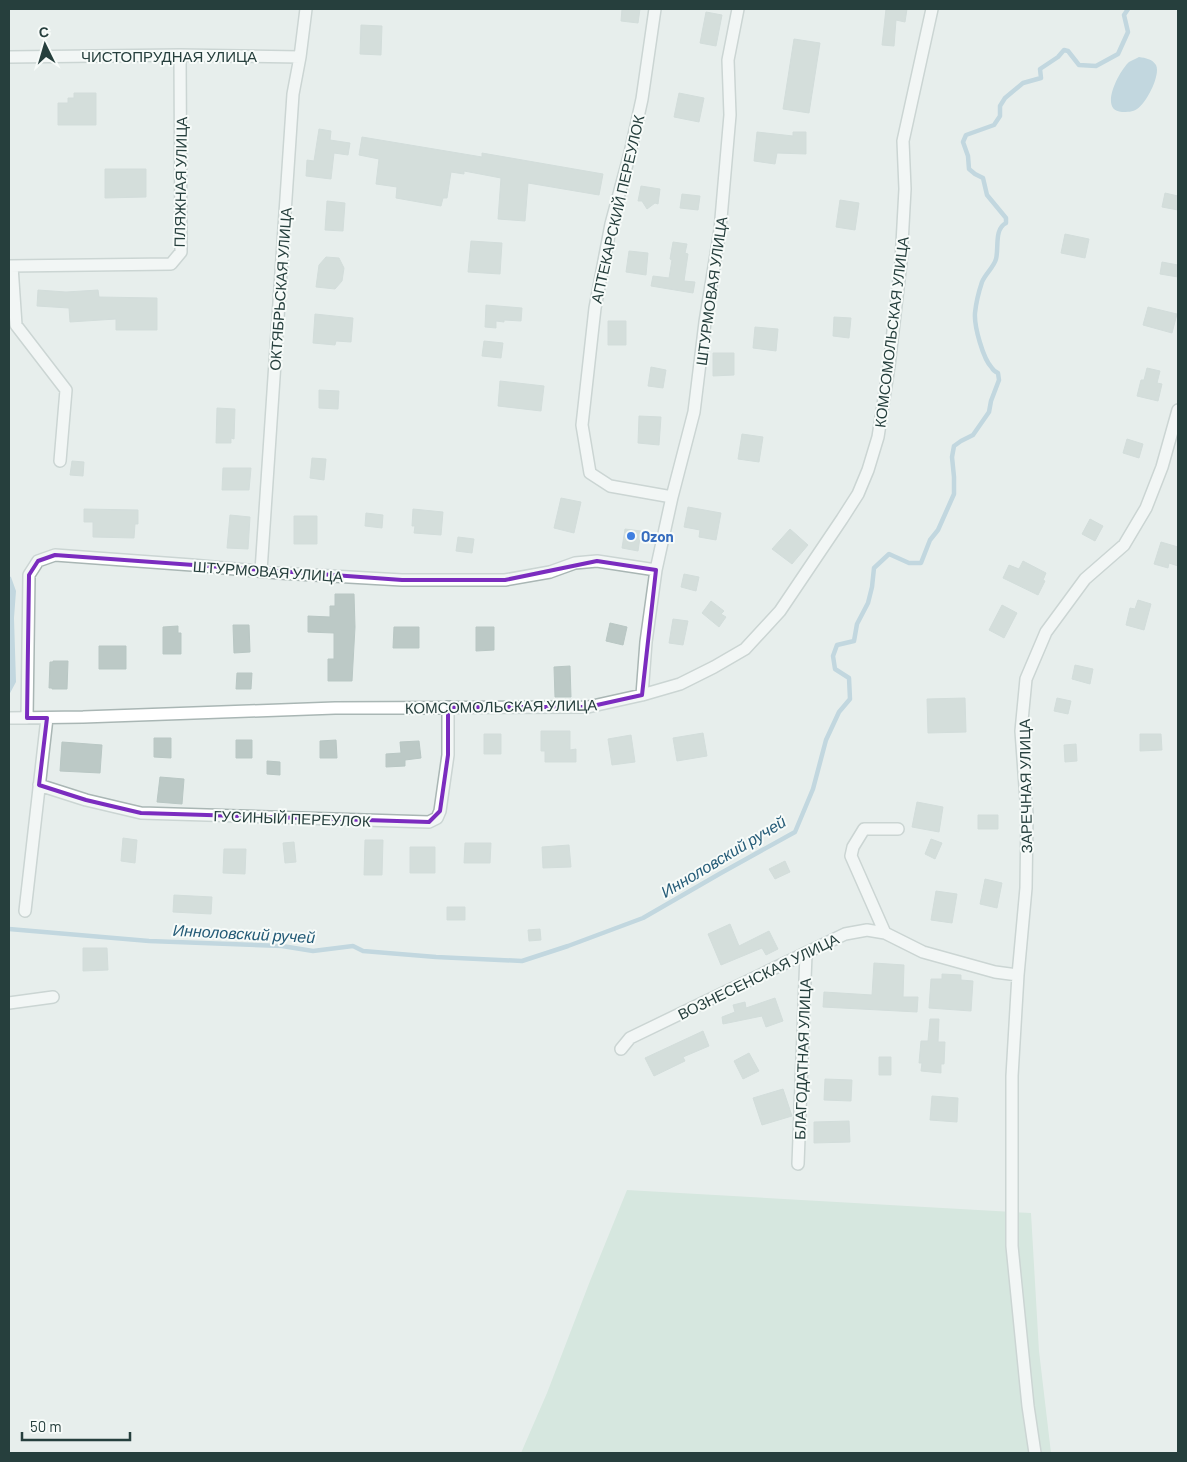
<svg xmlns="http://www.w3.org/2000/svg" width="1187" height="1462" font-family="Barlow,sans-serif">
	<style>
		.green { fill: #c2ddce }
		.water { fill: #94bbce }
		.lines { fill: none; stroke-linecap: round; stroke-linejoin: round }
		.stream { stroke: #94bbce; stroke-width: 4.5 }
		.building { fill: #bcc9c6; stroke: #b9c7c4 }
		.street-casing { stroke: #a9b6b4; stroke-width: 14 }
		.street { stroke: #fff; stroke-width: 11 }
		.marked { fill: none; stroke: #7b2cbf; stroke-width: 4; stroke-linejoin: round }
		.shop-dot { fill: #3f7fe0; stroke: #f7fbf9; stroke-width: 2 }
		.labels { text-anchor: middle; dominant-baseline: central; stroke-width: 4; stroke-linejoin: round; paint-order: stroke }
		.street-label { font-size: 15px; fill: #263f3d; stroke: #f7fbf9 }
		.shop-label { font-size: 15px; font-weight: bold; fill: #366cbe; stroke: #f7fbf9; text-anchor: start }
		.water-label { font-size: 16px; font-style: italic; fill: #245b77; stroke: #f7fbf9 }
	</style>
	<rect width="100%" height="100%" fill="#e7eeec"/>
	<path class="green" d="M627,1190L1031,1213L1039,1351L1051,1453H521L547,1393L590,1281Z"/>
	<path class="water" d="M1139,57C1146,58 1152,59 1156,65C1161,75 1146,104 1137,109C1133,112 1127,112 1122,112C1098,111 1119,71 1129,62C1132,60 1136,59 1139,57Z
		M9,576L11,577L16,591L14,618L16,682L9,695Z"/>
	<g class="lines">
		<path class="stream" d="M9,929L149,941L282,946L313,951L353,946L363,951L436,957L522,961L568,946L643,918L721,873L795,832L813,789L826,740L839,712L850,699L849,678L835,669L833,656L837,645L854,641L857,624L868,603L872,587L874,568L889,554L909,563H921L930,540L938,530L954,494V477L952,457L954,446L961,441L973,435L989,412L991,401L999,380L998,373C996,372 993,370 992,368C983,359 974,326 975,313C976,303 979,291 982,282C985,274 994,267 996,259C999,248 994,229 1006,223V218L987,195L983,178L975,174L969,169L968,156L963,142L966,135L994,125L1000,116V106L1005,98L1023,83L1041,78L1040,69L1058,57L1064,50L1068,51L1079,65L1096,66L1118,54L1128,32L1124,15L1128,9"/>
	</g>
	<path class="building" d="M622,9H640L638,23L621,21Z
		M886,9H907L905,22L896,20L894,46L882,45Z
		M706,12L722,15L716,46L700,43Z
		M361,25L382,26L381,55L360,54Z
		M794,39L820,43L809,113L783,109Z
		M74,93H96V125H58V103H68V98H74Z
		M679,93L704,98L699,122L674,117Z
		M319,129L331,131L330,140L350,143L348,155L334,153L331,179L306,176L307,160L314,161Z
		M757,132L793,136V132H806V154L777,153L775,164L754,161Z
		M362,137L482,157V153L603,174L599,195L528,183L525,221L498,219L501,178L464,171V174L451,172L447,198H443L441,206L396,198L397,187L376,184L379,159L359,155Z
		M105,169H146V197L105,198Z
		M641,186L660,189L658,204L655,203L647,209L642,201H638Z
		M1165,193L1178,196V210L1162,207Z
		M682,194L700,196L698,210L680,208Z
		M840,200L859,203L855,230L836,227Z
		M327,201L345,203L343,231L325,230Z
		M1065,234L1089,239L1085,258L1061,253Z
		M471,241L502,243L500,274L468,272Z
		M673,242L687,244L685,253L688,254L684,281L695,282L693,293L651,286L653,276L669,278L672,260L670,259Z
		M629,251L648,253L646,275L626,272Z
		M326,257L339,258L344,268L342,281L335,289L316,287L319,265Z
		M1162,262L1178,265V277L1160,274Z
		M38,290L66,292L98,290L99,297L157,298V330H116V319L70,322L69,308L37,306Z
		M486,305L522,308L521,321L504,320V322L496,321V328L485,327Z
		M1148,307L1177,314L1172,333L1143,325Z
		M315,314L353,318L351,342L336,341L335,345L313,343Z
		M834,317L851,318L849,338L833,336Z
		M608,321H626V345H608Z
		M755,327L778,329L776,351L753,348Z
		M484,341L503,343L501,358L482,356Z
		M713,353H734V375L713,376Z
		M651,367L666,370L663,388L648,386Z
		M1147,368L1160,371L1157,383L1162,384L1158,401L1137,396L1141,380H1144Z
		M500,381L544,386L541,411L498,406Z
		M319,390L339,391L338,409L319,408Z
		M217,408L235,409L234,439L231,438V443H216Z
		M639,416L661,417L659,445L638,443Z
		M742,434L763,437L759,462L738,459Z
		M1127,439L1143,444L1139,458L1123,453Z
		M312,458L326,459L324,480L310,478Z
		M72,461L84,462L83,476L70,475Z
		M223,468H251L249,490H222Z
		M561,498L581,502L574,533L554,528Z
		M688,507L721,513L716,540L699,537L700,530L684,527Z
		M84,509L138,510V524H135L134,538L93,537V522H84Z
		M413,509L443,512L441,535L414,533L415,526H412Z
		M366,513L383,515L382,528L365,526Z
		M230,515L250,517L248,549L227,548Z
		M294,516H317V544H294Z
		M1090,519L1103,526L1095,541L1082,534Z
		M625,529L641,531L638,551L622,548Z
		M790,529L808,545L792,564L772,549Z
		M458,537L474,539L472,553L456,551Z
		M1161,542L1178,547V566L1169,563L1168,568L1154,564Z
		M1023,561L1046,573L1043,580L1045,581L1038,595L1003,578L1009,565L1019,569Z
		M684,574L699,577L696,591L681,587Z
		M335,594H354L355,627L352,681H328V659H334V633L308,632V616L330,617V606H335Z
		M1138,600L1151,604L1144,630L1126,625L1130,608L1135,609Z
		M711,601L724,611L721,614L726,617L719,627L702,613Z
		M1002,605L1017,613L1004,638L989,630Z
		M673,619L688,621L683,645L669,643Z
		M610,623L627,627L623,645L606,641Z
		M233,625H249L250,652L234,653Z
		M178,626V633H181V654H163V627Z
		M394,627H419V648H393Z
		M476,627H494V650L476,651Z
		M99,646H126V669H99Z
		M53,661H68L67,689H52V688H49L50,662H53Z
		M1075,665L1093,669L1090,684L1072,679Z
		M570,666L571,697H555L554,667Z
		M237,673H252L251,689H236Z
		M965,698L966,732L928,733L927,699Z
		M1057,698L1071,701L1068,714L1054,711Z
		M541,731H570V750L576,749V762H545V751H541Z
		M703,733L707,756L677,761L673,738Z
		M484,734H501V754H484Z
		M1140,734H1161L1162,750L1140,751Z
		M631,735L635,762L612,765L608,739Z
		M154,738H171V758L154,757Z
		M236,740H252V758H236Z
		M336,740L337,758H320V741Z
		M419,741L421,758L405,760V766L386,767V754L401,753L400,742Z
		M62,742L102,745L100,773L60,771Z
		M1076,744L1077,761L1065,762L1064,745Z
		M267,761L280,762V775L267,774Z
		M160,777L184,779L182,804L157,802Z
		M917,802L943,807L939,832L912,827Z
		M978,815H998V829H978Z
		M123,838L137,840L135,863L121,861Z
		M931,839L942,843L935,859L925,854Z
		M365,840H383L382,875H364Z
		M294,842L296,862L285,863L283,843Z
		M465,843H491L490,863H464Z
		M569,845L571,867L543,868L542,847Z
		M410,847H435V873H410Z
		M224,849H246L245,874L223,873Z
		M785,861L790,872L775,879L769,869Z
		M985,879L1002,883L997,908L980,904Z
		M936,891L957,894L952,923L931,920Z
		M174,895L212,897L211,914L173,912Z
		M447,907H465V920H447Z
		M730,924L739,946L769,931L778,949L766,955L762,948L721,965L708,934Z
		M540,929L541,940L529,941L528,930Z
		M83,948H107L108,970L83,971Z
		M874,963L904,965L903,997H918L917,1012L823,1007L824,992L872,995Z
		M942,974L961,975V980L973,981L971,1011L929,1008L931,979H942Z
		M775,998L783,1021L766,1027L762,1016L723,1024L722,1017L735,1012L733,1005L745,1002L746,1008Z
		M930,1019H939L938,1042H945L944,1064H941V1073L921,1071L922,1063H919L921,1041H928Z
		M703,1031L709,1046L683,1057L685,1061L654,1076L645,1058Z
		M749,1053L759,1071L743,1079L734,1061Z
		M879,1057H891V1075H879Z
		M825,1079L852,1080L851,1101L824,1100Z
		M783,1089L792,1116L762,1125L753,1098Z
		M932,1096L958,1098L957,1122L930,1120Z
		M849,1121L850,1142L814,1143V1122Z"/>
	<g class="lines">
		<g class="street-casing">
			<path id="street" d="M655,9L642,99L630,153L611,224L595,308L582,425L590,473L610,486L672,497
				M9,57L180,55L300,57
				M9,266L171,264L181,252L180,55
				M12,266L16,325L66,390L60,461
				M261,571L293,94L300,57L306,9
				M642,695L646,642L656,570L672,497L694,412L705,322L720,230L730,115L728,60L738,9
				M9,718L83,717L335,708L588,707L642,695L680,684L714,667L745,649L780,611L842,519L858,494L868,470L878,437L889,366L901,262L905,189L903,141L932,9
				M27,718L29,575L38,561L55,555L192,565L279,573L402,580H505L550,572L575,563L597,561L656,570
				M39,785L86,800L141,813L429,822L437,818L440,811L448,755V707
				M25,911L47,718
				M885,933L851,856L853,847L864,829H898
				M9,1003L53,997
				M621,1049L630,1038L845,934L867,930L885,933L923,952L995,972L1018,975
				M798,1164L806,954
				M1035,1453L1028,1406L1012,1246V1076L1018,975L1026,888L1027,814L1021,731L1026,679L1046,632L1085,579L1124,545L1146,508L1162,467L1178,410"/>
		</g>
		<use href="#street" class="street"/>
	</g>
	<path d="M0 0H1187V1462H0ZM55,555L402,580H505L597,561L656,570L642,695L588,707H448V755L440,811L429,822L141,813L86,800L39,785L47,718H27L29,575L38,561Z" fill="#e7eeec" fill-opacity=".55" fill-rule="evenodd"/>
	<path class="marked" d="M55,555L402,580H505L597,561L656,570L642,695L588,707H448V755L440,811L429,822L141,813L86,800L39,785L47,718H27L29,575L38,561Z"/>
	<circle class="shop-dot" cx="631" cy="536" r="5"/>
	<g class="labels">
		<g class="street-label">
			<text x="169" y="56">ЧИСТОПРУДНАЯ УЛИЦА</text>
			<text transform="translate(180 182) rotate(-89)">ПЛЯЖНАЯ УЛИЦА</text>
			<text transform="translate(617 209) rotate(-77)">АПТЕКАРСКИЙ ПЕРЕУЛОК</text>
			<text transform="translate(280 289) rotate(-86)">ОКТЯБРЬСКАЯ УЛИЦА</text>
			<text transform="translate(711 291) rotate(-82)">ШТУРМОВАЯ УЛИЦА</text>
			<text transform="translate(891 332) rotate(-83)">КОМСОМОЛЬСКАЯ УЛИЦА</text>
			<text transform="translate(268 571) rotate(4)">ШТУРМОВАЯ УЛИЦА</text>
			<text transform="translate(501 706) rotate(-1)">КОМСОМОЛЬСКАЯ УЛИЦА</text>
			<text transform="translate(1025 786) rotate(-91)">ЗАРЕЧНАЯ УЛИЦА</text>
			<text transform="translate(292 818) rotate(2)">ГУСИНЫЙ ПЕРЕУЛОК</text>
			<text transform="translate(758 976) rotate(-26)">ВОЗНЕСЕНСКАЯ УЛИЦА</text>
			<text transform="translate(802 1059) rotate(-88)">БЛАГОДАТНАЯ УЛИЦА</text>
		</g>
		<g class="shop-label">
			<text x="641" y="536">Ozon</text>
		</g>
		<g class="water-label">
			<text transform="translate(723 856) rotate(-31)">Инноловский ручей</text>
			<text transform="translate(244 933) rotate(3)">Инноловский ручей</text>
		</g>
	</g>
	<rect width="1187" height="1462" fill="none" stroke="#263f3d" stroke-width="20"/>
	<g transform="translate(45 45) rotate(355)" stroke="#f7fbf9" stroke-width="4" paint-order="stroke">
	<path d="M0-4L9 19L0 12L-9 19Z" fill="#263f3d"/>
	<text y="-8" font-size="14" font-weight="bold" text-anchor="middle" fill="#263f3d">С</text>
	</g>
	<path d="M22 1432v8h108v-8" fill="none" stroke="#263f3d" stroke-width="2.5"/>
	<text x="30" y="1432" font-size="15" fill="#263f3d" stroke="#f7fbf9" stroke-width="4" paint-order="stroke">50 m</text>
</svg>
